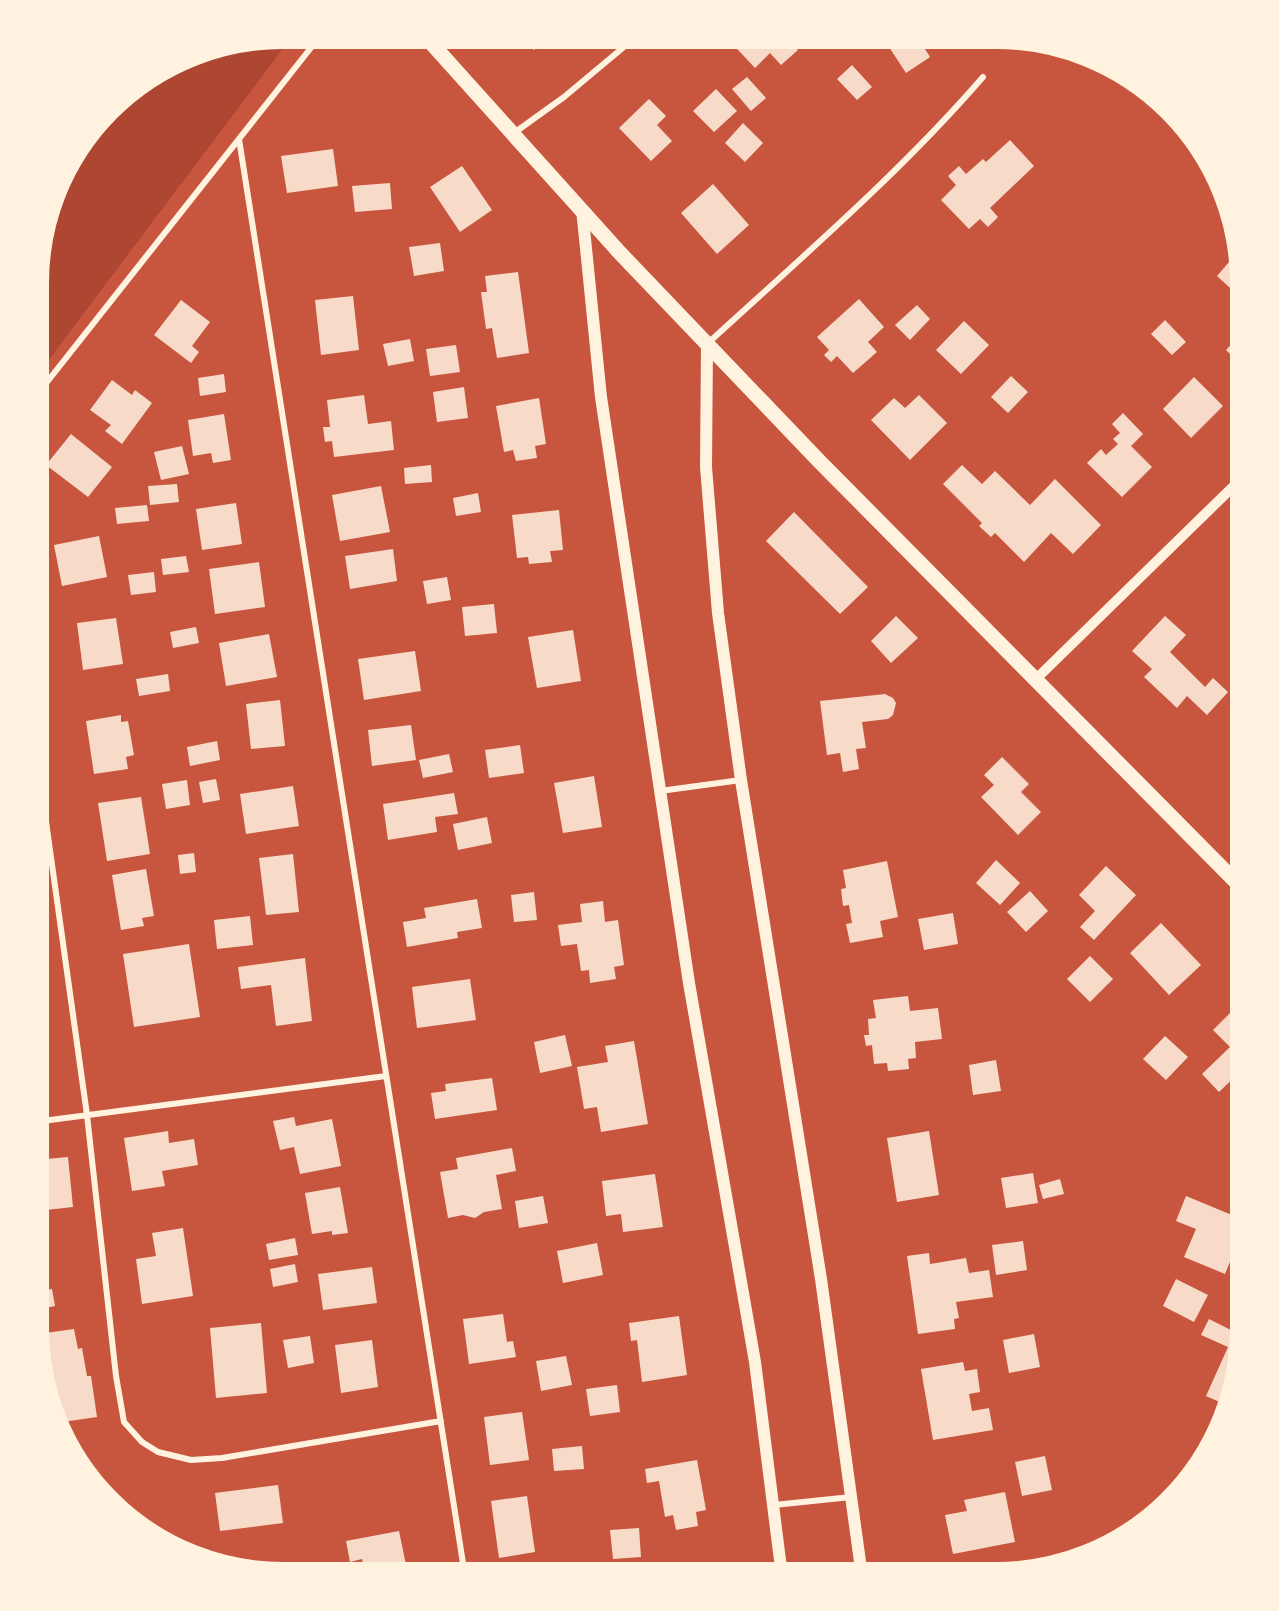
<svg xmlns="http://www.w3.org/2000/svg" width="1279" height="1611" font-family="'Noto Sans',sans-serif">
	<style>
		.green { fill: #ae4732 }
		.building { fill: #f7dbc8 }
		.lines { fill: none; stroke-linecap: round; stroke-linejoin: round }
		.minor { stroke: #fff3e0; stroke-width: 6 }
		.tertiary { stroke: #fff3e0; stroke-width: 10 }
		.secondary { stroke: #fff3e0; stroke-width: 12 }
		.primary { stroke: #fff3e0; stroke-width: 15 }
		.rim { fill: none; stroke: #fff3e0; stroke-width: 8 }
	</style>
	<rect width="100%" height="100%" fill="#c8553d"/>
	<path class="green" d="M283,35H293L36,377L37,250L68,159L119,96L203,48Z"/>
	<path class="building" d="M519,35H548L534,50Z
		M725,36H784L798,50L781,65L770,53L755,68Z
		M906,36H917L930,57L906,73L889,47Z
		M852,65L872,87L857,100L837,79Z
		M747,77L766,98L751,111L732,89Z
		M716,89L737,111L714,132L693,111Z
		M649,99L666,116L657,125L672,141L651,161L619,128Z
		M743,123L763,143L745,162L725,143Z
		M1010,140L1034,166L990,208L998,217L988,227L980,219L969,229L941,200L956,185L948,176L959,166L966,174L983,159L986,162Z
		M333,149L338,186L287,193L281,156Z
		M462,166L492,210L460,232L430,187Z
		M390,183L392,209L355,212L352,186Z
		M713,184L749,225L717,254L681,213Z
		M440,243L444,271L414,276L409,247Z
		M1229,262L1244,276V295L1241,298L1217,276Z
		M518,272L529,353L497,358L492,328L486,329L481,292H487L485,276Z
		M353,296L359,350L321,355L315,300Z
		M859,299L884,327L868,342L877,352L853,373L837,356L831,362L824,355L829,350L817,337Z
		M181,300L210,322L192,346L199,352L191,363L154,335Z
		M917,305L930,319L910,340L895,325Z
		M1165,320L1186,342L1172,355L1151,334Z
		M964,321L989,345L961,374L936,350Z
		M1244,331V368L1226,350Z
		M410,339L414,361L388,366L383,344Z
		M456,345L460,372L430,376L426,349Z
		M224,374L226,392L200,396L198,378Z
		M1011,376L1028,392L1008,413L991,397Z
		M1194,377L1223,406L1191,438L1163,409Z
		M112,380L132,395L135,390L152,403L122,444L105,431L111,425L90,410Z
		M464,387L468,418L437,422L433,392Z
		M364,395L368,424L391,421L394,450L334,457L332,441L325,442L323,427H330L327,400Z
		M919,395L947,423L910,460L871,420L894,398L905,408Z
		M539,398L546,444L535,446L537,458L516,461L513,450L504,452L496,406Z
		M1123,413L1143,434L1131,446L1152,467L1122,497L1087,463L1101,449L1106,455L1118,444L1113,439L1120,433L1112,424Z
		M224,414L231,460L213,463L211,453L193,456L188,420Z
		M71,434L112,467L88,497L46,465Z
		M182,446L189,474L161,480L154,452Z
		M431,465L432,482L405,484L404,468Z
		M962,465L982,484L995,471L1030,505L1055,479L1101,525L1073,554L1051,533L1024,562L995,533L991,537L979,526L982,523L943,484Z
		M177,484L179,502L150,505L148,486Z
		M381,486L390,532L340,541L332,495Z
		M478,493L481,512L456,516L453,498Z
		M236,503L242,544L202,550L196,509Z
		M147,505L149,521L117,524L115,508Z
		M559,510L563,550L550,551L552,562L529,564L528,557L517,558L512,515Z
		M794,512L868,587L840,614L766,541Z
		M99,536L107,577L62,586L54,545Z
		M393,549L397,581L350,589L345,556Z
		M186,556L189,572L163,575L161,559Z
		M259,562L265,607L215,614L209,569Z
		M154,572L156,592L131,595L128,575Z
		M447,577L451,600L427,604L423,581Z
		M494,604L497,633L465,636L462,607Z
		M896,616L918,638L891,663L871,641Z
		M1165,616L1186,635L1170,652L1205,687L1213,678L1228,692L1207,715L1187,696L1177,708L1144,677L1152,669L1132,651Z
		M116,618L123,664L83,670L77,623Z
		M196,627L199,643L173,648L170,632Z
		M573,630L581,681L537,688L528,637Z
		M269,634L277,677L226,686L219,643Z
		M415,651L421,691L364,700L358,659Z
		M168,674L170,691L139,696L136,679Z
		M885,694L893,698L896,703L893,715L888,719L862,722L866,748L856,749L859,769L843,772L840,753L827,755L820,701Z
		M280,700L285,746L251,749L246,704Z
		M121,715V722L128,721L134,755L126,757L128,769L94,774L86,721Z
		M411,725L416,760L372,766L368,730Z
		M217,741L220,760L190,766L187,747Z
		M520,745L524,773L489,778L485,750Z
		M449,754L453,772L423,778L419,760Z
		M1002,757L1029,784L1021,792L1041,812L1018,835L981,797L994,785L984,775Z
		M594,776L602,827L563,833L554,783Z
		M216,779L220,800L203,803L199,782Z
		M187,780L190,805L166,809L162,784Z
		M293,786L299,826L246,834L240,794Z
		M454,793L458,814L435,817L437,832L388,840L383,804Z
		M141,797L150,854L107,861L98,803Z
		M487,817L492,843L458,850L453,824Z
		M194,853L196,872L180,874L178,855Z
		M293,854L299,912L266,915L259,858Z
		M996,860L1020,883L1000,905L976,883Z
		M887,861L898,917L880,921L883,937L850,943L846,924L852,923L849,905L843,906L841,889L846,888L843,870Z
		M1106,866L1136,895L1094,940L1080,927L1095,911L1079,895Z
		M146,869L154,916L142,918L144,926L121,930L112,875Z
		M1030,891L1048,911L1026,932L1007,912Z
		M534,892L537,920L514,922L511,895Z
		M477,899L482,928L457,932L458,938L407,947L403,922L426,918L424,908Z
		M603,901L605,922L618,920L624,965L614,967L616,979L590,983L589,970L581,971L577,944L561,946L558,925L582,922L580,904Z
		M953,913L958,944L924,950L918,919Z
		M250,916L253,945L217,949L214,920Z
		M1161,923L1201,965L1169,995L1130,953Z
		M189,944L200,1017L134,1027L123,954Z
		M1090,956L1113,979L1090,1002L1067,979Z
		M305,958L312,1021L276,1026L271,985L241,989L238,967Z
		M470,979L476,1020L417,1028L412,987Z
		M35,985L39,999L35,1000Z
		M908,996L910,1011L938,1008L942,1039L915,1042L916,1058L908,1059L909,1069L888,1071L887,1063L874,1064L872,1045L866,1046L864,1035H869L868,1019L876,1018L873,1000Z
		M1239,1004L1244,1009V1068L1219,1092L1202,1074L1230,1047L1213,1030Z
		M565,1035L572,1066L540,1073L534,1042Z
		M1165,1036L1188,1057L1166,1080L1143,1059Z
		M634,1041L648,1124L601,1132L597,1107L584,1109L577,1067L608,1062L605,1046Z
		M996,1060L1001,1091L973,1095L969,1065Z
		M492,1078L497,1110L435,1119L431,1093L446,1091L445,1084Z
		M294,1117L296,1126L332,1119L341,1166L300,1174L294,1147L280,1150L273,1121Z
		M168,1131L169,1143L194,1139L198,1165L162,1171L165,1186L132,1191L124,1138Z
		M929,1131L939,1195L897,1202L887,1138Z
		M512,1148L516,1171L496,1175L502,1209L484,1212L475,1218L463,1215L448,1218L440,1172L458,1169L456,1158Z
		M68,1157L73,1207L37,1211L35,1160Z
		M1033,1173L1038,1203L1006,1208L1001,1178Z
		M655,1174L663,1227L623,1232L621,1214L606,1216L602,1181Z
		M1060,1179L1064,1194L1043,1199L1039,1185Z
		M340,1187L348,1233L332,1235V1231L312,1234L305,1193Z
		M543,1196L548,1223L519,1228L515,1201Z
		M1186,1196L1244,1220V1262L1232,1257L1225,1274L1184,1257L1196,1229L1176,1221Z
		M183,1228L193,1296L142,1304L136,1259L156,1256L152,1233Z
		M295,1238L298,1255L269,1260L266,1244Z
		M1023,1241L1027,1270L996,1275L992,1245Z
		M597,1243L603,1275L563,1283L557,1251Z
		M929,1253L930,1264L966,1258L969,1273L989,1270L993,1297L956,1302L959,1318L954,1319L955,1329L918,1334L907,1256Z
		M295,1264L298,1282L273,1287L270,1269Z
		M372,1267L377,1303L323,1310L318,1274Z
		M1176,1279L1208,1295L1194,1322L1163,1306Z
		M52,1289L55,1306L35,1310V1292Z
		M503,1314L507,1342L513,1341L516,1357L469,1364L463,1319Z
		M679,1316L687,1375L642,1382L637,1340L631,1341L629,1323Z
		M1209,1319L1233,1331L1237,1323L1244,1326V1345L1231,1407L1206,1396L1228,1347L1201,1335Z
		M261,1323L267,1393L216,1398L210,1328Z
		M74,1329L78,1349L82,1348L87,1376H91L97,1417L56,1423L49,1407L38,1334Z
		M1034,1334L1040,1367L1009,1373L1003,1340Z
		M310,1336L314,1363L288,1368L283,1340Z
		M372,1340L378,1387L341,1393L335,1345Z
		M566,1356L572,1385L541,1391L536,1361Z
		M963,1362L965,1371L977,1369L980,1392L969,1394L972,1411L989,1408L993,1430L933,1440L921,1369Z
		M617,1385L620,1412L590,1416L586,1389Z
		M522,1412L529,1460L490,1465L484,1417Z
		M582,1446L584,1469L554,1471L552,1449Z
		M1045,1456L1052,1490L1022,1496L1015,1462Z
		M697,1460L706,1510L696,1512L698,1526L676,1530L673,1515L665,1517L659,1481L647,1483L645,1469Z
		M278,1485L283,1523L220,1531L215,1493Z
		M1005,1492L1015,1542L953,1554L945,1515L967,1511L964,1500Z
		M527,1496L535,1552L499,1558L491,1501Z
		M1144,1512L1150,1515L1139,1526Z
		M639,1528L641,1557L613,1559L610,1530Z
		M399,1531L406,1565L365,1573L362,1559L350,1562L346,1541Z"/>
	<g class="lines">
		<path class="minor" d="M514,133L564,97L637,36
			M239,139L465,1576
			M707,344C802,257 899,174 983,77
			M36,396L321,35
			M36,750L87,1115L116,1376L124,1422L142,1442L158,1452L191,1460L222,1458L441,1421
			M660,791L741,780
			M35,1122L386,1076
			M774,1505L851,1497"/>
		<path class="tertiary" d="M1035,680L1244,476"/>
		<path class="secondary" d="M582,209L601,397L689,983L755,1362L782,1576
			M707,344L706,467L718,613L741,780L821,1279L862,1576"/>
		<path class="primary" d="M424,35L620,253L820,462L1244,890"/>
	</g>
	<path d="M0 0H1279V1611H0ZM283 45H996A238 238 0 0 1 1234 283V1328A238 238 0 0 1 996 1566H283A238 238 0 0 1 45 1328V283A238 238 0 0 1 283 45Z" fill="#fff3e0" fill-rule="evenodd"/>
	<path class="rim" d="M283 45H996A238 238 0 0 1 1234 283V1328A238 238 0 0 1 996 1566H283A238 238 0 0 1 45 1328V283A238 238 0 0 1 283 45Z"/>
</svg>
